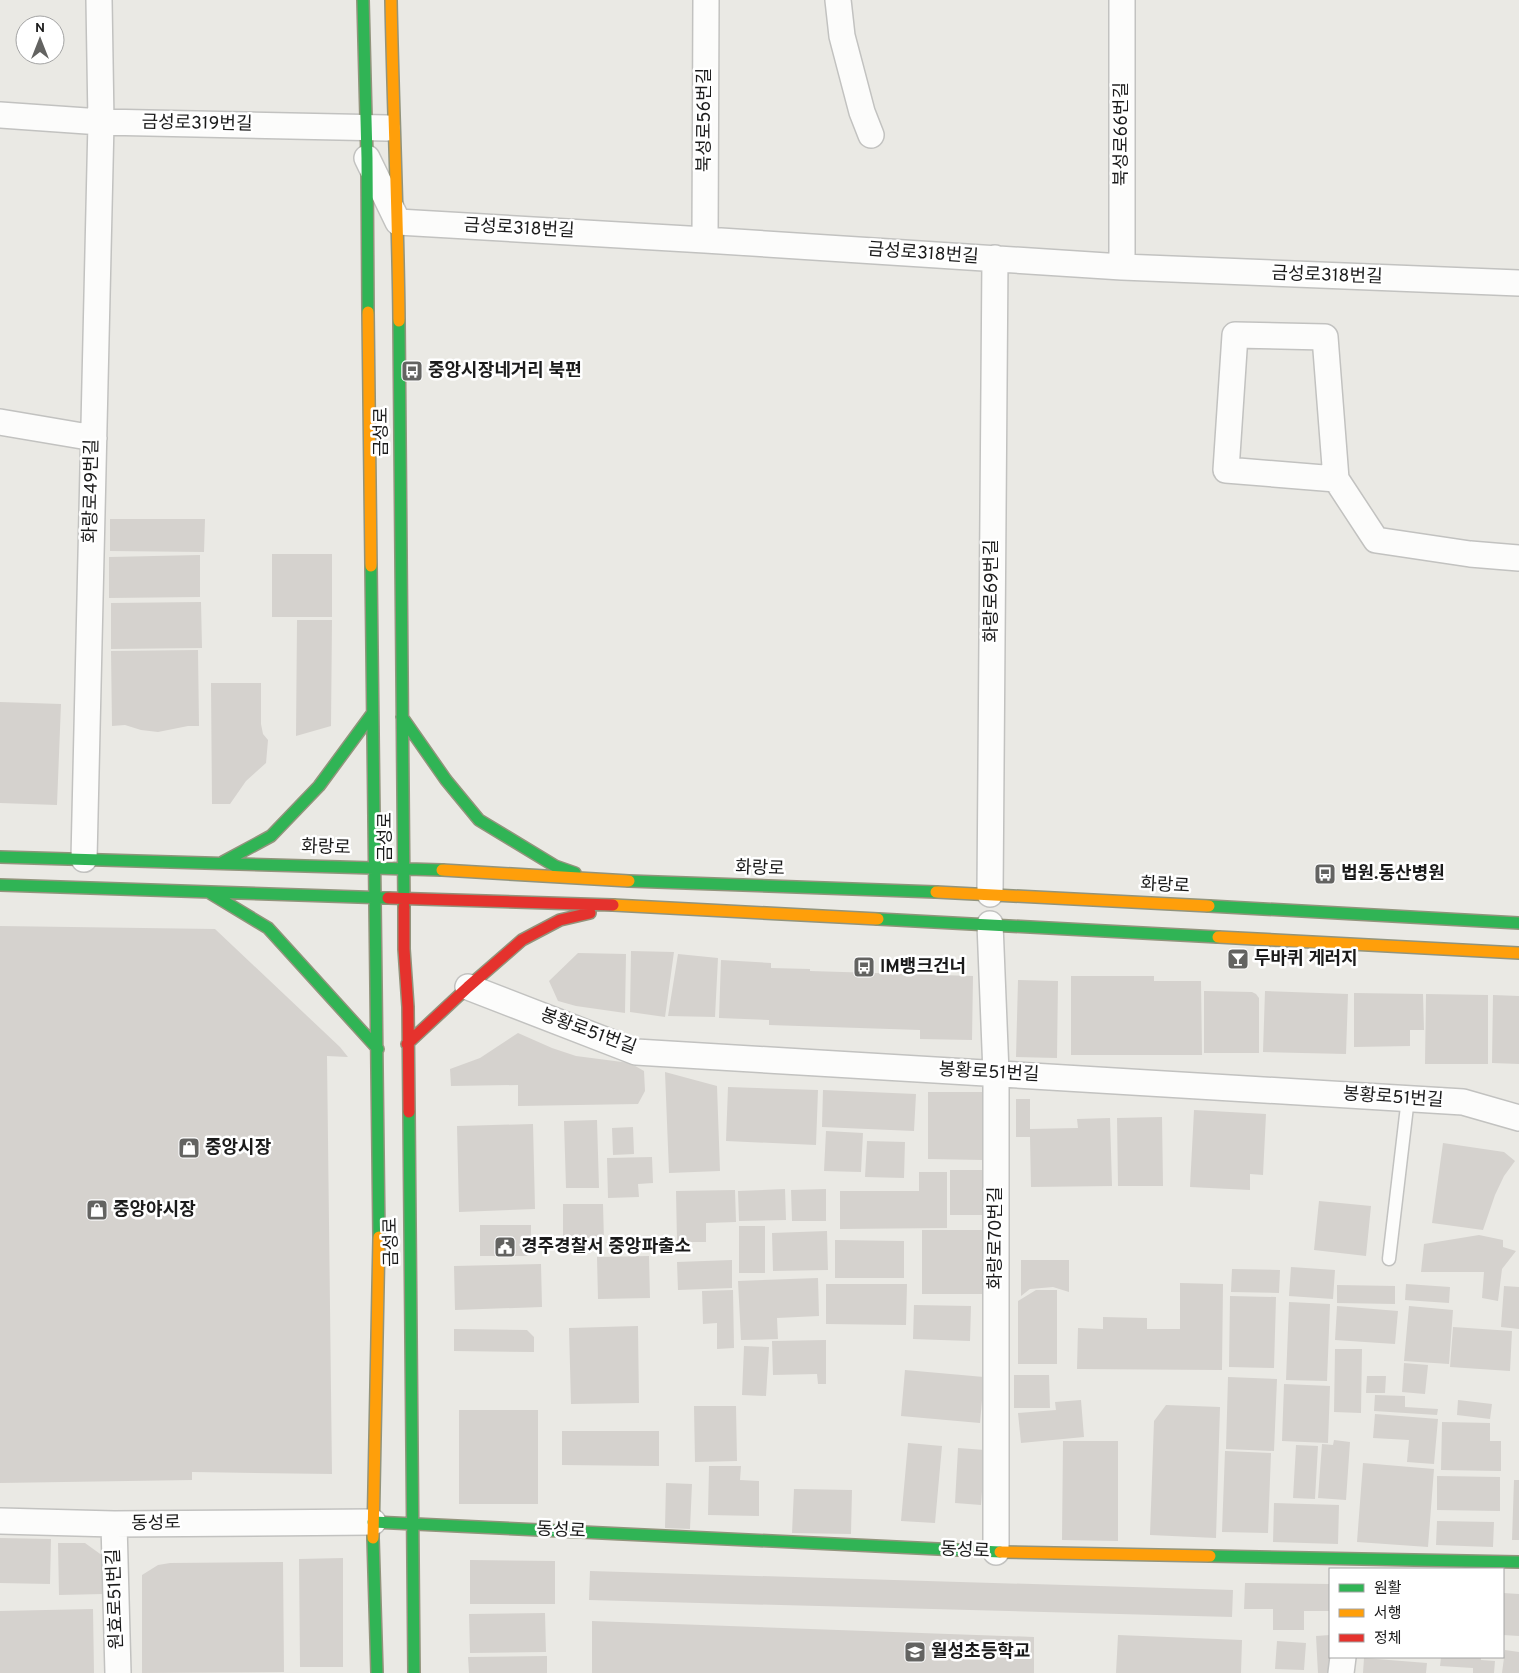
<svg xmlns="http://www.w3.org/2000/svg" width="1519" height="1673" font-family="Overpass,'Noto Sans KR',sans-serif">
	<style>
		.building { fill: #d5d2ce }
		.lines { fill: none; stroke-linecap: round; stroke-linejoin: round }
		.lane-casing { stroke: #c2c2c0; stroke-width: 15 }
		.street-casing { stroke: #c2c2c0; stroke-width: 28 }
		.fast-casing { stroke: #92947c; stroke-width: 14 }
		.slow-casing { stroke: #92947c; stroke-width: 14 }
		.jam-casing { stroke: #92947c; stroke-width: 14 }
		.lane { stroke: #fcfcfb; stroke-width: 12 }
		.street { stroke: #fcfcfb; stroke-width: 25 }
		.fast { stroke: #30b455; stroke-width: 11 }
		.slow { stroke: #ff9f0a; stroke-width: 11 }
		.jam { stroke: #e5322d; stroke-width: 11 }
		.labels { text-anchor: middle; dominant-baseline: central; stroke-width: 5; stroke-linejoin: round; paint-order: stroke }
		.street-label { font-size: 18px; fill: #1b1b1b; stroke: #fff }
		.poi-label { font-size: 18px; font-weight: bold; fill: #1b1b1b; stroke: #fff; text-anchor: start }
	</style>
	<rect width="100%" height="100%" fill="#eae9e4"/>
	<path class="building" d="M110,519H205L204,552L110,551Z
		M272,554H332V617H272Z
		M200,555V597L109,598V557Z
		M201,602L202,648L111,649V603Z
		M297,620H332L331,726L296,736Z
		M198,650L199,726H188L158,732L141,730L125,725L112,726L111,651Z
		M211,683H261V724L263,734L268,740L266,763L246,781L230,804H212Z
		M0,702L61,704L57,805L0,803Z
		M0,926L215,929L340,1047L348,1057L327,1056L332,1474L192,1472V1480L0,1483Z
		M631,951L674,952L665,1017L630,1012Z
		M578,953L626,954L625,1013L576,1006L558,1001L549,981Z
		M678,954L718,958L715,1017L668,1016Z
		M721,960L771,963V968L810,969V971L973,976L972,1040L920,1039V1030L769,1025V1020L719,1018Z
		M1071,976H1154V981H1201L1202,1055H1071Z
		M1018,980L1058,981L1057,1058L1016,1057Z
		M1204,991L1252,992L1256,994L1259,998V1053H1204Z
		M1265,991L1348,994L1346,1054L1263,1052Z
		M1354,993L1423,994L1424,1030H1410V1046L1354,1047Z
		M1426,994L1488,995V1064H1425Z
		M1493,995L1519,996V1064L1492,1063Z
		M518,1033L552,1048L576,1056L630,1063L644,1071L645,1091L638,1104L518,1106V1085L451,1086L450,1069L480,1058Z
		M665,1072L717,1086L720,1171L669,1173Z
		M728,1087L818,1090L816,1145L726,1141Z
		M823,1090L916,1094L914,1131L822,1127Z
		M928,1092H985L984,1160L928,1159Z
		M1016,1099H1030V1129L1078,1128L1077,1119L1110,1118L1112,1186L1031,1187L1030,1137H1016Z
		M1194,1110L1266,1114L1263,1175L1250,1174V1190L1190,1187Z
		M1162,1117L1163,1186H1118L1117,1118Z
		M597,1120L599,1188H566L564,1121Z
		M533,1124L535,1209L459,1212L457,1126Z
		M633,1127L634,1154L613,1155L612,1128Z
		M826,1131L863,1133L861,1172L824,1171Z
		M867,1141L905,1142L904,1178L865,1177Z
		M1443,1143L1504,1152L1515,1161L1504,1176L1495,1195L1483,1230L1432,1223Z
		M652,1157L653,1183L638,1184L639,1197L608,1198L607,1158Z
		M950,1170H984V1215H950Z
		M919,1172H947V1228L840,1229V1191H919Z
		M785,1189L786,1220L739,1221L738,1191Z
		M826,1189V1221H792L791,1190Z
		M735,1190L736,1222L706,1223V1242H677L676,1191Z
		M1319,1201L1371,1206L1366,1256L1314,1250Z
		M563,1204H603L604,1242H563Z
		M480,1225H531V1256H480Z
		M739,1226H765V1273H739Z
		M922,1230H986V1294H922Z
		M827,1231L828,1270L773,1271L772,1233Z
		M1479,1235L1503,1240V1247L1516,1251L1502,1269L1498,1301L1482,1298L1484,1272H1421L1424,1244Z
		M835,1240L904,1241V1278H835Z
		M649,1256L650,1298L598,1299L597,1257Z
		M732,1260V1288L678,1290L677,1262Z
		M1021,1260H1069V1292L1053,1287L1030,1289L1021,1296Z
		M541,1264L542,1307L455,1310L454,1266Z
		M1291,1267L1335,1270L1333,1299L1289,1296Z
		M1232,1269L1280,1270L1279,1293L1231,1292Z
		M818,1278L819,1316L777,1318L778,1339L741,1340L738,1281Z
		M1180,1283L1223,1284L1222,1370L1077,1369L1078,1328L1103,1329V1317L1147,1318V1329H1180Z
		M826,1284H907L906,1325L826,1324Z
		M1406,1284L1450,1287L1449,1303L1405,1300Z
		M1337,1285L1395,1286V1304L1337,1303Z
		M1504,1286L1519,1287V1329L1501,1327Z
		M733,1290L734,1348L717,1349V1323L703,1324L702,1291Z
		M1036,1290H1057V1364H1018V1301Z
		M1230,1296L1276,1297L1274,1368L1229,1367Z
		M1289,1302L1330,1304L1327,1381L1286,1380Z
		M914,1305L971,1306L970,1341L913,1339Z
		M1337,1306L1398,1311L1395,1344L1335,1340Z
		M1409,1306L1453,1310L1449,1364L1404,1361Z
		M638,1326L639,1403L571,1404L569,1328Z
		M1453,1327L1512,1331L1510,1371L1450,1367Z
		M454,1329L527,1330L534,1337V1352L454,1351Z
		M826,1340V1384H818L817,1374L773,1375L772,1341Z
		M744,1346L769,1347L766,1396L742,1395Z
		M1335,1349H1362L1361,1413L1334,1412Z
		M1404,1363L1428,1365L1425,1394L1402,1392Z
		M905,1370L984,1377L980,1423L901,1416Z
		M1014,1375H1049L1050,1408H1014Z
		M1367,1376H1386L1385,1393H1366Z
		M1228,1377L1277,1379L1274,1451L1226,1449Z
		M1284,1384L1330,1386L1328,1443L1282,1441Z
		M1375,1395L1405,1396V1407L1438,1409L1437,1415L1374,1411Z
		M1081,1400L1084,1437L1021,1443L1018,1413L1056,1410L1055,1402Z
		M1458,1400L1492,1404L1490,1419L1457,1415Z
		M1166,1405L1220,1407L1216,1538L1150,1535L1154,1421Z
		M694,1406H736L737,1461L695,1462Z
		M459,1410H538V1504H459Z
		M1375,1414L1438,1419L1434,1464L1407,1462L1409,1440L1373,1438Z
		M1442,1422L1490,1423V1441H1501V1471L1441,1470Z
		M562,1431H659V1466L562,1465Z
		M1334,1440L1350,1442L1346,1500L1318,1498L1322,1444L1333,1445Z
		M1063,1441H1118V1541L1062,1540Z
		M908,1443L942,1446L935,1523L901,1521Z
		M1296,1445L1318,1446L1315,1499L1293,1498Z
		M958,1448L985,1450L981,1505L955,1503Z
		M1225,1451L1271,1453L1268,1533L1222,1532Z
		M1363,1463L1434,1469L1428,1547L1357,1542Z
		M709,1466H741L740,1480L759,1481V1516L708,1515Z
		M1437,1476L1500,1477V1511L1437,1510Z
		M1514,1480H1519V1540H1512Z
		M666,1483L692,1484L690,1529L665,1528Z
		M794,1489L852,1490L851,1534L792,1533Z
		M1274,1503L1339,1505L1338,1544L1273,1542Z
		M1437,1521L1494,1522L1493,1547L1436,1545Z
		M0,1538L51,1539L50,1584L0,1583Z
		M58,1543H85L103,1556L104,1594L59,1595Z
		M343,1558V1667H300L299,1559Z
		M470,1560L555,1561V1604H470Z
		M283,1562L284,1672L142,1673V1575L158,1565L170,1563Z
		M590,1571L1233,1590L1232,1617L589,1600Z
		M1245,1583L1330,1584V1611H1304V1630H1273V1609H1244Z
		M1503,1593L1519,1594V1636L1503,1635Z
		M93,1609L94,1673H0V1611Z
		M545,1613L546,1652L470,1653L469,1614Z
		M592,1621L1034,1637V1673H592Z
		M1118,1635L1242,1640L1241,1673H1116Z
		M1330,1635V1657H1336L1337,1673H1318L1316,1636Z
		M1277,1641L1306,1643L1304,1670L1275,1669Z
		M1505,1650L1519,1652V1673H1502Z
		M547,1656V1673H469L468,1657Z
		M1441,1657H1481V1660L1495,1661L1494,1673H1473V1668L1440,1666Z
		M1364,1658L1427,1663L1426,1673H1363Z"/>
	<g class="lines">
		<g class="lane-casing">
			<path id="lane" d="M1389,1259L1408,1098"/>
		</g>
		<g class="street-casing">
			<path id="street" d="M838,0L842,36L862,112L871,135
				M1122,0V267
				M0,115L101,122L387,128
				M367,158L398,222L705,240L1122,267L1519,283
				M705,240L706,0
				M0,422L94,438
				M1336,479L1226,470L1235,335L1325,337L1336,479L1376,540L1470,554L1519,558
				M84,859L101,122L99,0
				M990,894L995,258
				M990,924L996,1073V1552
				M468,987L636,1052L1463,1102L1519,1118
				M0,1521L114,1524L373,1522
				M114,1524L118,1673
				M1341,1673L1343,1657"/>
		</g>
		<g class="fast-casing">
			<path id="fast" d="M363,0L367,158L368,312
				M399,321L404,907
				M371,566L379,1237
				M402,717L446,780L479,820L555,866L575,873
				M0,857L442,870
				M223,862L271,836L319,786L372,714
				M629,881L936,892
				M0,885L388,898
				M210,893L268,928L378,1049
				M1209,906L1519,923
				M878,919L1218,937
				M409,1112L414,1673
				M373,1522L1000,1552
				M373,1538L377,1673
				M1210,1556L1519,1562"/>
		</g>
		<g class="slow-casing">
			<path id="slow" d="M391,0C393,107 398,214 399,321
				M368,312L371,566
				M442,870L629,881
				M936,892L1209,906
				M613,905L878,919
				M1218,937L1519,953
				M373,1538L379,1237
				M1000,1552L1210,1556"/>
		</g>
		<g class="jam-casing">
			<path id="jam" d="M388,898L613,905
				M404,907V949L408,1007L409,1112
				M407,1044L468,987L522,940L560,920L590,913"/>
		</g>
		<use href="#lane" class="lane"/>
		<use href="#street" class="street"/>
		<use href="#fast" class="fast"/>
		<use href="#slow" class="slow"/>
		<use href="#jam" class="jam"/>
	</g>
	<defs>
		<g id="bus-square" transform="scale(1.125)"><rect x="-9" y="-9" width="18" height="18" rx="4" fill="#636361" stroke="#fff"/><path d="M-5-6H5V4H4V6H2V4H-2V6H-4V4H-5ZM-3.5-4V0h7V-4ZM-3.5 1.2v1.5H-2V1.2ZM2 1.2v1.5H3.5V1.2Z" fill="#fff"/></g>
		<g id="bar-square" transform="scale(1.125)"><rect x="-9" y="-9" width="18" height="18" rx="4" fill="#636361" stroke="#fff"/><path d="M-6-5H6L.8 .8V4.5H3.5V6h-7V4.5H-.8V.8Z" fill="#fff"/></g>
		<g id="shop-square" transform="scale(1.125)"><rect x="-9" y="-9" width="18" height="18" rx="4" fill="#636361" stroke="#fff"/><path d="M-5-2.5h2.3a2.7 3.5 0 0 1 5.4 0H5L5.5 6h-11ZM-1.5-2.5h3a1.5 2.3 0 0 0-3 0Z" fill="#fff"/></g>
		<g id="civic-square" transform="scale(1.125)"><rect x="-9" y="-9" width="18" height="18" rx="4" fill="#636361" stroke="#fff"/><path d="M-.6-6.5H3V-4.5H.6V-3L4-1V1h2V6H-6V1h2V-1L-.6-3ZM-1.2 2.5V6h2.4V2.5Z" fill="#fff"/></g>
		<g id="school-square" transform="scale(1.125)"><rect x="-9" y="-9" width="18" height="18" rx="4" fill="#636361" stroke="#fff"/><path d="M0-5L7-2L0 1L-7-2ZM-4 1L0 2.5L4 1V4Q0 6-4 4Z" fill="#fff"/></g>
	</defs>
	<g fill-rule="evenodd">
		<use href="#bus-square" x="412" y="371"/>
		<use href="#bus-square" x="1325" y="874"/>
		<use href="#bar-square" x="1238" y="959"/>
		<use href="#bus-square" x="864" y="967"/>
		<use href="#shop-square" x="189" y="1148"/>
		<use href="#shop-square" x="97" y="1210"/>
		<use href="#civic-square" x="505" y="1247"/>
		<use href="#school-square" x="915" y="1652"/>
	</g>
	<g class="labels">
		<g class="street-label">
			<text transform="translate(705 120) rotate(-90)">북성로56번길</text>
			<text transform="translate(197 124) rotate(1)">금성로319번길</text>
			<text transform="translate(1122 134) rotate(-90)">북성로66번길</text>
			<text transform="translate(519 229) rotate(3)">금성로318번길</text>
			<text transform="translate(923 254) rotate(4)">금성로318번길</text>
			<text transform="translate(1327 276) rotate(2)">금성로318번길</text>
			<text transform="translate(382 432) rotate(-90)">금성로</text>
			<text transform="translate(92 491) rotate(-89)">화랑로49번길</text>
			<text transform="translate(992 591) rotate(-90)">화랑로69번길</text>
			<text transform="translate(386 837) rotate(-90)">금성로</text>
			<text transform="translate(326 848) rotate(2)">화랑로</text>
			<text transform="translate(760 869) rotate(2)">화랑로</text>
			<text transform="translate(1165 886) rotate(3)">화랑로</text>
			<text transform="translate(588 1032) rotate(20)">봉황로51번길</text>
			<text transform="translate(989 1073) rotate(3)">봉황로51번길</text>
			<text transform="translate(1393 1098) rotate(4)">봉황로51번길</text>
			<text transform="translate(996 1238) rotate(-90)">화랑로70번길</text>
			<text transform="translate(392 1242) rotate(-91)">금성로</text>
			<text transform="translate(156 1524) rotate(-1)">동성로</text>
			<text transform="translate(561 1531) rotate(3)">동성로</text>
			<text transform="translate(965 1551) rotate(3)">동성로</text>
			<text transform="translate(116 1599) rotate(-92)">원효로51번길</text>
		</g>
		<g class="poi-label">
			<text x="428" y="371">중앙시장네거리 북편</text>
			<text x="1341" y="874">법원.동산병원</text>
			<text x="1254" y="959">두바퀴 게러지</text>
			<text x="880" y="967">IM뱅크건너</text>
			<text x="205" y="1148">중앙시장</text>
			<text x="113" y="1210">중앙야시장</text>
			<text x="521" y="1247">경주경찰서 중앙파출소</text>
			<text x="931" y="1652">월성초등학교</text>
		</g>
	</g>
	<rect x="1329" y="1568" width="175" height="90" fill="#ffffff" stroke="#a4a4a4"/>
	<rect x="1339" y="1584" width="25" height="8" fill="#30b455" stroke="#a4a4a4"/>
	<text x="1374" y="1593" font-size="15" fill="#1b1b1b">원활</text>
	<rect x="1339" y="1609" width="25" height="8" fill="#ff9f0a" stroke="#a4a4a4"/>
	<text x="1374" y="1618" font-size="15" fill="#1b1b1b">서행</text>
	<rect x="1339" y="1634" width="25" height="8" fill="#e5322d" stroke="#a4a4a4"/>
	<text x="1374" y="1643" font-size="15" fill="#1b1b1b">정체</text>
	<g transform="translate(40 40)"><circle r="24" fill="#ffffff" stroke="#a4a4a4"/>
	<path d="M0-4L9 19L0 12L-9 19Z" fill="#636361"/>
	<text y="-8" font-size="14" font-weight="bold" text-anchor="middle" fill="#1b1b1b">N</text>
	</g>
</svg>
